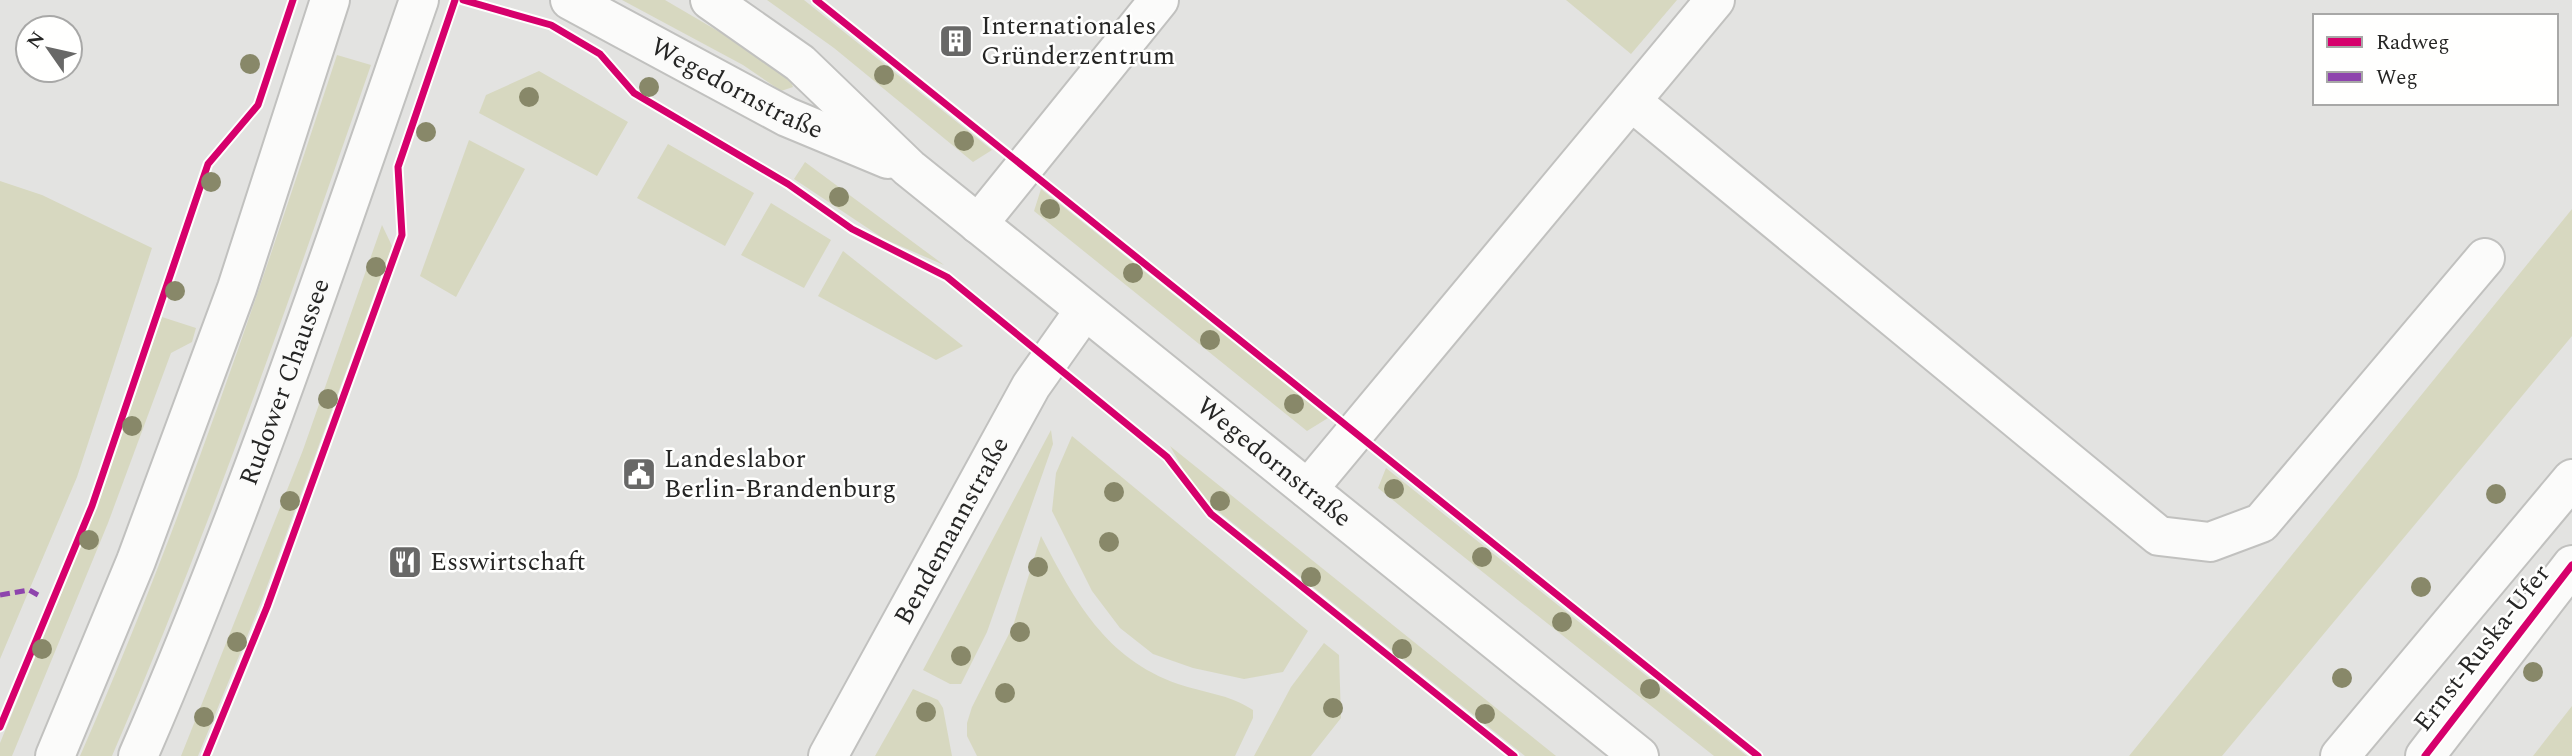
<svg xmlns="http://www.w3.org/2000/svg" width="2572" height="756" font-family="Spectral,serif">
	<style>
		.green { fill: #d7d8c0 }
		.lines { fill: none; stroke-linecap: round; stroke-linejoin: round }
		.minor-casing { stroke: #c1c1bf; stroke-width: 42 }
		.major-casing { stroke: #c1c1bf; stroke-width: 42 }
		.minor { stroke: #fbfbfa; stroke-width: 38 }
		.major { stroke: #fbfbfa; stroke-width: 38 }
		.quiet { stroke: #8e44ad; stroke-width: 5; stroke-dasharray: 10 5; stroke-linecap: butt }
		.cycleway-casing { stroke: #fffffe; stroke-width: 11 }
		.cycleway { stroke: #d6006c; stroke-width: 7 }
		.tree { fill: #888869 }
		.labels { text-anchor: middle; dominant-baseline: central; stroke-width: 5; stroke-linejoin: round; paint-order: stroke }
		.poi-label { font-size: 26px; fill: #262625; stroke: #fffffe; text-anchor: start }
		.street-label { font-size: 26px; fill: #262625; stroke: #fffffe }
	</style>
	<rect width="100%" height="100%" fill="#e3e3e1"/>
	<path class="green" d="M622,0H665L735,41L790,79L793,87L781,91L743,65Z
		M767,0H804L992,150L973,162L834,48Z
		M1566,0H1677L1631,54Z
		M337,55L371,65C290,298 210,530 112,756H80C181,527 259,292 337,55Z
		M539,71L628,122L597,176L479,113L486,95Z
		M469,140L525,169L456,297L420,276Z
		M668,144L754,193L725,246L637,198Z
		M805,162L944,265L884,239L794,179Z
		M0,181L42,195L152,248L77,477L0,659Z
		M1041,189L1328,418L1307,431L1034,211Z
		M771,203L831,240L804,288L741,255Z
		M2572,209V336L2222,756H2129Z
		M382,225L392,246L262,600L198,756H181L303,450Z
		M843,251L963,346L936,360L818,296Z
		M162,317L196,328L192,342L171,353L108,523L12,756H0V743L99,502Z
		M1051,430L1053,444L987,632L961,684H950L923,670Z
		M1072,436L1308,631L1283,672L1244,679L1193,668L1153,654L1120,628L1092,591L1052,511L1056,473Z
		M1170,446L1556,756H1525L1214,508L1186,474Z
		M1386,468L1747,756H1714L1425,526L1378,488Z
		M1041,536C1075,601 1105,658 1178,684C1204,693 1229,694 1253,710V718L1235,756H977L967,736V723L972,707L1013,626Z
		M1324,643L1339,655L1341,718L1311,756H1254L1291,687Z
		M913,689L938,700L943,708L952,756H875Z
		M2572,706V756H2533Z"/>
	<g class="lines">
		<g class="minor-casing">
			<g id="minor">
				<path d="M1631,101L2159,536L2210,542L2261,523L2485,258"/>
				<path d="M978,224L1159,0"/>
				<path d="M1308,489L1715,0"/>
				<path d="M55,756L136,561L237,288L330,0"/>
				<path id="s1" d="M138,756C245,510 331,254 419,0"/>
				<path id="s2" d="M828,756L1031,386L1084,311"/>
			</g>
		</g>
		<g class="major-casing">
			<g id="major">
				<path id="s3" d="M570,0L787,117L888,159"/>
				<path id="s4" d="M710,0L800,63L909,168L1639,756"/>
				<path d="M2340,756L2572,479"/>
				<path d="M2425,756L2572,565"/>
			</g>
		</g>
		<use href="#minor" class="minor"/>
		<use href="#major" class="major"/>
		<path class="quiet" d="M0,595L29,590L38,595"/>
		<g class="cycleway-casing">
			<path id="cycleway" d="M463,0L551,25L600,54L634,93L788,184L852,229L947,277L1167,457L1211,514L1514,756
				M816,0L1758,756
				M0,727L92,506L208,164L258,105L293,0
				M206,756L267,607L402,235L398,167L455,0
				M2425,756L2572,565"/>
		</g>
		<use href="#cycleway" class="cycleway"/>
	</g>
	<g class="tree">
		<circle cx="250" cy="64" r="10"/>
		<circle cx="884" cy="75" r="10"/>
		<circle cx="649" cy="87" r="10"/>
		<circle cx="529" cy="97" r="10"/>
		<circle cx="426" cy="132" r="10"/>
		<circle cx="964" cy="141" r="10"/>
		<circle cx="211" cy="182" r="10"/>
		<circle cx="839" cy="197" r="10"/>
		<circle cx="1050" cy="209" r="10"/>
		<circle cx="376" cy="267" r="10"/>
		<circle cx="1133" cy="273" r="10"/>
		<circle cx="175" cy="291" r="10"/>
		<circle cx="1210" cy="340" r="10"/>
		<circle cx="328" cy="399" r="10"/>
		<circle cx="1294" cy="404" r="10"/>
		<circle cx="132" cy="426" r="10"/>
		<circle cx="1394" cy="489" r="10"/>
		<circle cx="1114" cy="492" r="10"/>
		<circle cx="2496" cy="494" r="10"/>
		<circle cx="290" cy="501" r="10"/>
		<circle cx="1220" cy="501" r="10"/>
		<circle cx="89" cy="540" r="10"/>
		<circle cx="1109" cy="542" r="10"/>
		<circle cx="1482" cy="557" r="10"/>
		<circle cx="1038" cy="567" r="10"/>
		<circle cx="1311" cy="577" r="10"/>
		<circle cx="2421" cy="587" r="10"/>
		<circle cx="1562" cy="622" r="10"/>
		<circle cx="1020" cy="632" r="10"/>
		<circle cx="237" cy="642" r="10"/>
		<circle cx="42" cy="649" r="10"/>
		<circle cx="1402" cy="649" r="10"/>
		<circle cx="961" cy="656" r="10"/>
		<circle cx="2533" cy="672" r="10"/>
		<circle cx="2342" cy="678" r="10"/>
		<circle cx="1650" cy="689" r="10"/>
		<circle cx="1005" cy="693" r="10"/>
		<circle cx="1333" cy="708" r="10"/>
		<circle cx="926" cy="712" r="10"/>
		<circle cx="1485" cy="714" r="10"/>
		<circle cx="204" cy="717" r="10"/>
	</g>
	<defs>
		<g id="building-square" transform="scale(1.75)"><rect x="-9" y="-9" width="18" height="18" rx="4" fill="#686867" stroke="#fffffe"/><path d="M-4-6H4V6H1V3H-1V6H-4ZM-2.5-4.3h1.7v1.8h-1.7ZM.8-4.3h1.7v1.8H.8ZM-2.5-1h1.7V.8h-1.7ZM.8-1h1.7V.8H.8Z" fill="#fff"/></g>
		<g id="civic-square" transform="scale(1.75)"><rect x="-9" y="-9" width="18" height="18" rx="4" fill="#686867" stroke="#fffffe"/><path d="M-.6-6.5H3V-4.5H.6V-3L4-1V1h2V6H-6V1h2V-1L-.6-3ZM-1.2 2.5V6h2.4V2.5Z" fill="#fff"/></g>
		<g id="restaurant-square" transform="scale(1.75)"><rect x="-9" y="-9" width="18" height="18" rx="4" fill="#686867" stroke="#fffffe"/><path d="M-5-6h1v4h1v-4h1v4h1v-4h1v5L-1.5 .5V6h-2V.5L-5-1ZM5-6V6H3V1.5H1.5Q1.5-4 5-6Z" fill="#fff"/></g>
	</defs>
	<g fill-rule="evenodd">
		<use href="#building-square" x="956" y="41"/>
		<use href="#civic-square" x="639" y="474"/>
		<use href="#restaurant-square" x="405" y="562"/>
	</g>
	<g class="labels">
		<g class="poi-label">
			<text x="981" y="26">Internationales<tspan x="981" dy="30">Gründerzentrum</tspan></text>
			<text x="664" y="459">Landeslabor<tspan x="664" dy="30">Berlin-Brandenburg</tspan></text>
			<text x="430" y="562">Esswirtschaft</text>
		</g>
		<g class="street-label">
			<text stroke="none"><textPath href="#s3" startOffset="189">Wegedornstraße</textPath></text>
			<text stroke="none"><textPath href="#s1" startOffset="402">Rudower Chaussee</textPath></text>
			<text stroke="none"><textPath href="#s4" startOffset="730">Wegedornstraße</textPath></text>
			<text stroke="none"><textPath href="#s2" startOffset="257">Bendemannstraße</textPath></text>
			<text transform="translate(2482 648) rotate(-52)">Ernst-Ruska-Ufer</text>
		</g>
	</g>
	<rect x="2313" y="14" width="245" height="91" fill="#fffffe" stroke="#a8a8a7" stroke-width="2"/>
	<rect x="2327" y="37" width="35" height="10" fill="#d6006c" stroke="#a8a8a7" stroke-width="2"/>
	<text x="2376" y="49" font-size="21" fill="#262625">Radweg</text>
	<rect x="2327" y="72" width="35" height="10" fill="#8e44ad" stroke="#a8a8a7" stroke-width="2"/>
	<text x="2376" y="84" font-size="21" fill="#262625">Weg</text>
	<g transform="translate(49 49) rotate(304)"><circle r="33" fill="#fffffe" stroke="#a8a8a7" stroke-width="2"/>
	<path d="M0-5L12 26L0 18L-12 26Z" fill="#686867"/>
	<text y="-10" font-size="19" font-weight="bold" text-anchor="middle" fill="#262625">N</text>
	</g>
</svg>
